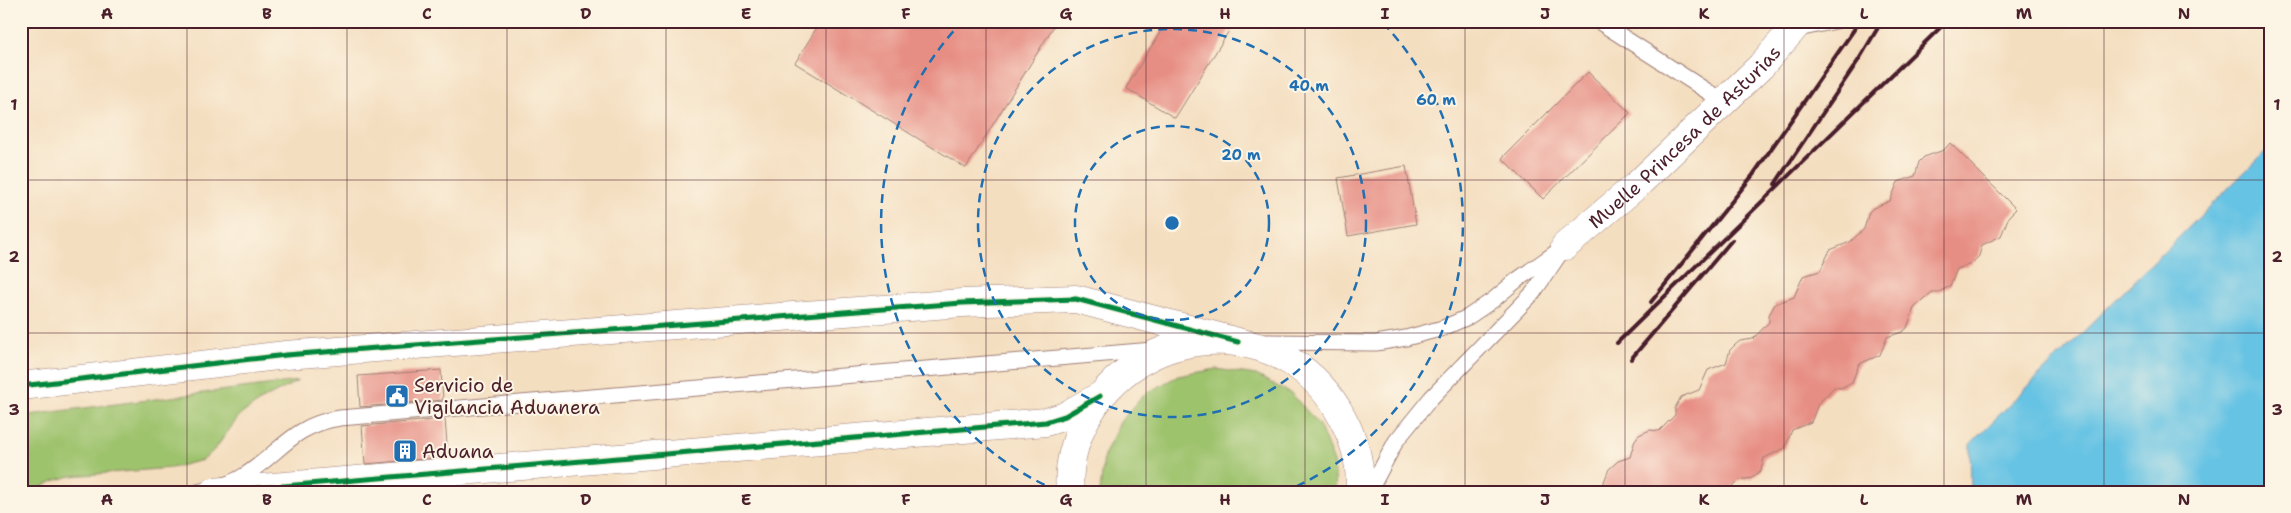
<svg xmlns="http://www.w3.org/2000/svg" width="2291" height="513" font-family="'Shantell Sans',sans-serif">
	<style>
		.green { fill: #9ec36d; stroke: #74714c }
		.water { fill: #66c3e4; stroke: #587188 }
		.building { fill: #e78e84 }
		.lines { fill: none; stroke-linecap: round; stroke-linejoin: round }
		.service-casing { stroke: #9f7e76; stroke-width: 17 }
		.minor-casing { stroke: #9f7e76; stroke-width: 29 }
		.service { stroke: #fff; stroke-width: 15 }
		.minor { stroke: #fff; stroke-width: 28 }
		.rail { stroke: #4a1f2b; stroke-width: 4 }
		.cycleway-casing { stroke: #fcf5e5; stroke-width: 8 }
		.cycleway { stroke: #00873e; stroke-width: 5 }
		.grid { fill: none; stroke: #4a1f2b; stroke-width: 1; stroke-opacity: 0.55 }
		.ring { fill: none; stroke: #1f6fb2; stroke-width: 2.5; stroke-dasharray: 9 6 }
		.labels { text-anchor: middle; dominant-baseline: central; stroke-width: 4; stroke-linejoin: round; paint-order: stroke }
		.street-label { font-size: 19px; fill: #4a1f2b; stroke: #fcf5e5 }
		.poi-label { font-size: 19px; fill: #4a1f2b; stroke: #fcf5e5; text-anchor: start }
		.centre { fill: #1f6fb2; stroke: #fcf5e5; stroke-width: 2.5 }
		.ring-label { font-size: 15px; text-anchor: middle; font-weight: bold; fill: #1f6fb2; stroke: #fcf5e5; stroke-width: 4; stroke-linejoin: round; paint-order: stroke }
		.neatline { fill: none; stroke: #4a1f2b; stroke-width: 2 }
		.grid-label { font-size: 16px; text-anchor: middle; font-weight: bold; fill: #4a1f2b }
	</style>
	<rect width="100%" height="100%" fill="#fcf5e5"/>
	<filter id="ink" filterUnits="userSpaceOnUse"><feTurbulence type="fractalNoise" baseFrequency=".02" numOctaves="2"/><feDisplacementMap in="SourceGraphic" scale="10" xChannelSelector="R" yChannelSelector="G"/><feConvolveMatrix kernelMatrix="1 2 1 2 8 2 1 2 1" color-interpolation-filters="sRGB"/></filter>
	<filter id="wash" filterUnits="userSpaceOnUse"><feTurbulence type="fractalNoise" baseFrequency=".0096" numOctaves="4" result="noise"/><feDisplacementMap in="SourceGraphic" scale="20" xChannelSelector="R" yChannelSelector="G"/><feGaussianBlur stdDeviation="1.12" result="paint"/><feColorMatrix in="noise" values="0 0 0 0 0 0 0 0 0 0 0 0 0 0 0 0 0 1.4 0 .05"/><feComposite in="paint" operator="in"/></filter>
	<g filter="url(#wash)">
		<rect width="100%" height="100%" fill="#f4dec0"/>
		<path class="green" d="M1216,369L1256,375L1292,394L1319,425L1334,462L1336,492H1100L1104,456L1120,422L1145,394L1178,376Z
			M298,381L263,399L240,415L215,449L203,460L171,468L71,476L53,481L32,492H21V416Z"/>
		<path class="water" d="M2270,147V492H1971L1970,444Z"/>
		<g id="blocks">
			<path class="building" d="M821,21H1057L966,168L795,63Z
				M1167,21H1235L1175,118L1126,88Z
				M1588,72L1630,113L1543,199L1502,158Z
				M1950,143L2016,209L2009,216L2001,236L1982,245L1979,256L1971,264L1957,269L1950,286L1939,292H1932L1914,308L1907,328L1902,332L1887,337L1880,355L1859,364L1852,382L1841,388L1834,387L1818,404L1811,422L1792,430L1785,448L1764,458L1761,470L1752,478L1739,480L1727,492H1600L1609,469L1618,461L1630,457L1635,440L1639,435L1650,430L1659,431L1675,415V408L1681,397L1699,390L1708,370L1726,363L1730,350L1735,345L1740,341L1753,339L1769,322V315L1775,304L1794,297L1803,276L1820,271L1830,250L1850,242L1864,229L1869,212L1873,208L1890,201L1898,182L1915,176L1919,162L1924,157L1944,150Z
				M1406,166L1416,224L1348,236L1338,178Z
				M441,370L443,400L360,407L358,376Z
				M445,419L448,457L365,464L362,426Z"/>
		</g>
	</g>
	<g filter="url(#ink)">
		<use href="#blocks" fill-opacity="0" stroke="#9f7e76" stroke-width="1"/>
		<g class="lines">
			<g class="service-casing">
				<path id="service" d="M1598,21L1724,102
					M1793,30L1836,21
					M1264,342L1376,343L1406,338L1443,328L1468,317L1493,300L1517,280L1565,246
					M198,492C214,488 232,484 245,475C281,452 293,425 340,418L1153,350
					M1369,492L1396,441L1431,398L1533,293L1559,255"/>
			</g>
			<g class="minor-casing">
				<g id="minor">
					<path id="s1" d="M1565,246L1637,185L1761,66L1800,21"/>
					<path d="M21,386L286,355L962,303L1076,299L1238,342"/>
					<path d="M213,492L1046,422L1065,416L1100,396"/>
					<path d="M1070,492C1067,466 1076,434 1090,412C1149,316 1291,316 1343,419C1355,442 1362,466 1359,492"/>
				</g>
			</g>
			<use href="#service" class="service"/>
			<use href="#minor" class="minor"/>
			<path class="rail" d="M1775,184L1858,61L1882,21
				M1651,302L1753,175L1860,21
				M1617,343L1947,21
				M1631,359L1732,240"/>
			<g class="cycleway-casing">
				<path id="cycleway" d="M21,386L286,355L962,303L1076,299L1238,342
					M213,492L1046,422L1065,416L1100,396"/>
			</g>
			<use href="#cycleway" class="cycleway"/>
		</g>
	</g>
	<path class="grid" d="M187,21V492M347,21V492M507,21V492M666,21V492M826,21V492M986,21V492M1146,21V492M1305,21V492M1465,21V492M1625,21V492M1784,21V492M1944,21V492M2104,21V492M21,180H2270M21,333H2270"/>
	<g class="ring">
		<circle cx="1172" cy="223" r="97"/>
		<circle cx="1172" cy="223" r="194"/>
		<path d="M1058 491A291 291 0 0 1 961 23M1383 23A291 291 0 0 1 1286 491"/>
	</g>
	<defs>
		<g id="civic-square" transform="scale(1.25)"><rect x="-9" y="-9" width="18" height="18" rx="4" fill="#1f6fb2" stroke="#fcf5e5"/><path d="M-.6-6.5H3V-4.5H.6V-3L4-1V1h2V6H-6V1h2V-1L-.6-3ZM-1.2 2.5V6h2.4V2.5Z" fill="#fff"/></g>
		<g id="building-square" transform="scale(1.25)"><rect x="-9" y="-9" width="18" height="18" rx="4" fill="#1f6fb2" stroke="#fcf5e5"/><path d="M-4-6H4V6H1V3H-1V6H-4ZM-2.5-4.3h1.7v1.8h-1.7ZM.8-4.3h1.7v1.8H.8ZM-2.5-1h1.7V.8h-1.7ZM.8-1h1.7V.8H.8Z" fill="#fff"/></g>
	</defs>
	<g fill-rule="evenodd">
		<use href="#civic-square" x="397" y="396"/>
		<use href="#building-square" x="405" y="451"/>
	</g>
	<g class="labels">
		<g class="street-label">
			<text stroke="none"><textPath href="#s1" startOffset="162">Muelle Princesa de Asturias</textPath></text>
		</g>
		<g class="poi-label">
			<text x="414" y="385">Servicio de<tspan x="414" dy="22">Vigilancia Aduanera</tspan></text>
			<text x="422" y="451">Aduana</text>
		</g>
	</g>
	<circle cx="1172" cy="223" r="8" class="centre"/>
	<g class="ring-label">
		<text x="1309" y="91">40 m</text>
		<text x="1436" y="105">60 m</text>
		<text x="1241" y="160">20 m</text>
	</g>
	<rect width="2291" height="513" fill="none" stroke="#fcf5e5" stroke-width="55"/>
	<rect x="28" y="28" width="2236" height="458" class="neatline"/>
	<g class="grid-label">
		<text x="107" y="19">A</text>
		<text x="267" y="19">B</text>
		<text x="427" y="19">C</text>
		<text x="586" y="19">D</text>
		<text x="746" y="19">E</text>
		<text x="906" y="19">F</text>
		<text x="1066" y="19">G</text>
		<text x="1225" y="19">H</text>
		<text x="1385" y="19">I</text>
		<text x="1545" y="19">J</text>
		<text x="1704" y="19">K</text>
		<text x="1864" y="19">L</text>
		<text x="2024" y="19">M</text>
		<text x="2184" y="19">N</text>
		<text x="14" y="110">1</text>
		<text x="2277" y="110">1</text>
		<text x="14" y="262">2</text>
		<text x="2277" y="262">2</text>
		<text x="14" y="415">3</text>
		<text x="2277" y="415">3</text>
		<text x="107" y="505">A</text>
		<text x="267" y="505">B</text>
		<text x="427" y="505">C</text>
		<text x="586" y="505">D</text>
		<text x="746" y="505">E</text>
		<text x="906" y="505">F</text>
		<text x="1066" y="505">G</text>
		<text x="1225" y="505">H</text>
		<text x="1385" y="505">I</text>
		<text x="1545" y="505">J</text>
		<text x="1704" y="505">K</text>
		<text x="1864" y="505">L</text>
		<text x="2024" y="505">M</text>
		<text x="2184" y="505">N</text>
	</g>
</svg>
